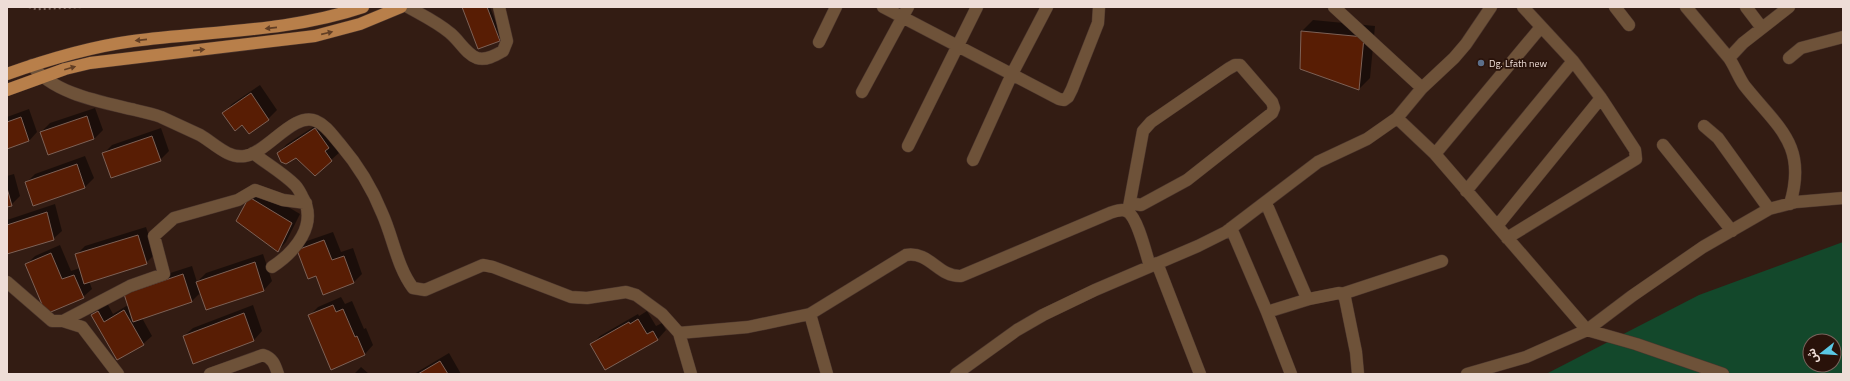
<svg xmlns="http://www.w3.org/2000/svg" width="1850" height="381" font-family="'Titillium Web','Noto Sans Arabic',sans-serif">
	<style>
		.green { fill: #13482b; fill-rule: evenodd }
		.shadow { fill: #0007 }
		.building { fill: #581d04; stroke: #7d6156 }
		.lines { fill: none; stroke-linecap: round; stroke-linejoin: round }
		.minor-casing { stroke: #4d372e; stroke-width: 13 }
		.major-casing { stroke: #4d372e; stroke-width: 13 }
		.path { stroke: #7b665e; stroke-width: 2.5; stroke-dasharray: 2 3; stroke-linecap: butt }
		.minor { stroke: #6e5239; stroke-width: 12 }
		.major { stroke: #b87f4a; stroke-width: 12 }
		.oneway { fill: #623e24 }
		.service-dot { fill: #5c6f8a; stroke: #29120a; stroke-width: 1.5 }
		.labels { text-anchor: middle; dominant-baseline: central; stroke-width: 3.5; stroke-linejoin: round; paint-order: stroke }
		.poi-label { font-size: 10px; fill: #eeddd7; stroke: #29120a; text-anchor: start }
	</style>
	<rect width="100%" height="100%" fill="#331c13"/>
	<path class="green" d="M1843,242V374H1546L1699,295ZM1810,341H1834V365H1810Z"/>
	<path class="shadow" d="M463,7H490L502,38L499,40Z
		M1313,20L1375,26L1370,78L1359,89L1302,31Z
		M260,85L277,110L268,119L249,133L243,124L224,113L232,104Z
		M95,108L103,130L94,139L41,132L50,123Z
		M29,109L37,132L29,141L7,148V117Z
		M324,120L340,152L331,160L278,153L287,144Z
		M161,128L169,151L160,160L103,154L112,145Z
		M85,156L94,178L85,187L34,205L26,183L35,174Z
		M14,174L20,196L11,205L7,206V176Z
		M258,189L300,214L286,242L278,251L237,220Z
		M55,204L62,231L53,239L7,253V220Z
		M146,227L155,254L146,263L89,281L92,289L83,297L27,264L35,256L60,245L71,271L80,268L76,255L85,246Z
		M333,232L341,252L353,248L362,274L354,282L324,293L317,274L299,250L307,241Z
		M263,254L272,281L264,290L207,309L201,292L192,301L142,318L152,336L143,344L117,359L92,315L107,303L113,314L128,305L133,285L192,266L197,282L206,273Z
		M341,297L345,304L352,301L364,329L366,328L373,345L365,354L309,316L318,307Z
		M253,305L262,331L254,340L184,336L193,328Z
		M647,311L656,326L662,323L666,330L658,339L606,369L592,344L600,336L638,314L639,316Z
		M449,353L461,374H414Z
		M361,367L369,374H354Z"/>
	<path class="building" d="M462,7H487L500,41L478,49Z
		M1301,31L1364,37L1359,90L1300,69Z
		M251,93L269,120L249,134L242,125L235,131L222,113Z
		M87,116L94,139L48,155L40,132Z
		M21,117L29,141L7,149V122Z
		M315,128L329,148L325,151L332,161L315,176L296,158L286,164L281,162L277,153Z
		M152,136L161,161L111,178L102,153Z
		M77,164L85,188L33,206L25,182Z
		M7,188L12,206L7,207Z
		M249,197L292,223L278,252L236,221Z
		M47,212L54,240L7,254V225Z
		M138,235L147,264L84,284L75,254Z
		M324,240L332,260L344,256L354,283L323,295L316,276L308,279L297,250Z
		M51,253L62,279L74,275L84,298L46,314L25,264Z
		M255,262L264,291L206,310L196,282Z
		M183,274L192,302L133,322L124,294Z
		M333,305L336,312L343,309L355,337L357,336L365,355L331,370L308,315Z
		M124,310L144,345L117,360L91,315L98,311L104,322Z
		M244,313L254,341L193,364L183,336Z
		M638,319L647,334L653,331L658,340L605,370L590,344L629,322L630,324Z
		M440,361L448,374H418Z"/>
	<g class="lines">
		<g class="minor-casing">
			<path id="minor" d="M408,7C422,15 437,22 450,33C459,40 466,54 477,58C486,61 496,55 503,51L507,41L499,7
				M883,7L1059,99L1064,100L1068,97L1072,89L1098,23L1099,7
				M1334,7L1422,88
				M1615,7L1629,25
				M1686,7L1729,58
				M1746,7L1762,28
				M1789,7L1743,43L1729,58C1735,67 1738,76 1744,85C1777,127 1808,144 1790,204
				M819,42L836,7
				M1789,58L1801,48L1843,37
				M32,65C53,94 102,102 135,110C144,112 153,114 161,117C174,123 187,129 200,135C214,143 228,159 245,156C267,153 294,111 316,121C326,125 333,136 340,144C357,164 372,188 382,213C393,237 397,267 413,288L425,290L483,265L493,267L571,297L587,298L626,292L636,295L662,314L679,333L691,374
				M862,92L908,7
				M1397,118L1435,154L1587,330L1632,296L1703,247L1769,209L1796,202L1843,198
				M1704,126L1718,138L1769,209
				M1663,145L1732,231
				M908,146L977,7
				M253,153C267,164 283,173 295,185C298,188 300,192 302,196C319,224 295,252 272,267
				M1435,154L1541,27
				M973,160L1012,74L1047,7
				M1466,191L1573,61
				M1266,203L1306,296L1309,299L1339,293L1342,294L1345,298L1356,352L1358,374
				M1128,212L1143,131L1151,122L1228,69L1235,65H1240L1272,102L1274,108L1272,113L1187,180L1141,205L1130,203
				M1497,226L1601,98
				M1231,228L1267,312L1291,374
				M1507,238L1636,159L1635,150L1601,98L1573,61L1523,7
				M1157,263L1200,374
				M7,282L52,321H63L130,286L164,274L154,236L174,218L238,200L255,190L283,200L306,203
				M1342,294L1442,261
				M1267,312L1309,299
				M810,314L827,374
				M63,321L82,327L118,374
				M679,333L748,327L810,314L906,255C930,251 938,277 961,276L1110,213C1116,211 1123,208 1128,212C1138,219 1146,254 1150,266
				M210,374L263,355C273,358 275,365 278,374
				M956,374L1017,330L1043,315L1095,290L1198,246L1226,232L1318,162L1367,139L1397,118L1422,88L1454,58L1466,44L1491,7
				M1467,374L1526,357L1587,330L1636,344L1723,374"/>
		</g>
		<g class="major-casing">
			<path id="major" d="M7,74C49,59 89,47 133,41C210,31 289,32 363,7
				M7,90L65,69L90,63L315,36L360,24L401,7"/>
		</g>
		<path class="path" d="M29,7L36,9L81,7"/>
		<use href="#minor" class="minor"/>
		<use href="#major" class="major"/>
	</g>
	<defs><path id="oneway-solid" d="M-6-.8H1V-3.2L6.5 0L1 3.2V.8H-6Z"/></defs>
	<g class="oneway">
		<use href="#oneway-solid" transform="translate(271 28) rotate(174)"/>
		<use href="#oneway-solid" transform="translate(327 33) rotate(-13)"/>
		<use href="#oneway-solid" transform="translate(141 40) rotate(174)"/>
		<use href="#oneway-solid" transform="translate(199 50) rotate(-6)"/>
		<use href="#oneway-solid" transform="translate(70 68) rotate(-16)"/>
	</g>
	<circle class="service-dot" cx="1481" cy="63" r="4"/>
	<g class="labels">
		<g class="poi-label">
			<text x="1489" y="63">Dg. Lfath new</text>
		</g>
	</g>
	<rect width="1850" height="381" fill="none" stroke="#eeddd7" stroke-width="16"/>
	<g transform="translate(1822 353) rotate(253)"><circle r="19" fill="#29120a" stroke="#78635c"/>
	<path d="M0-3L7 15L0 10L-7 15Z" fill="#5ac8e5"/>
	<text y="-6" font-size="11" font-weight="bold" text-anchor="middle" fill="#eeddd7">ش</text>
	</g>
</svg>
